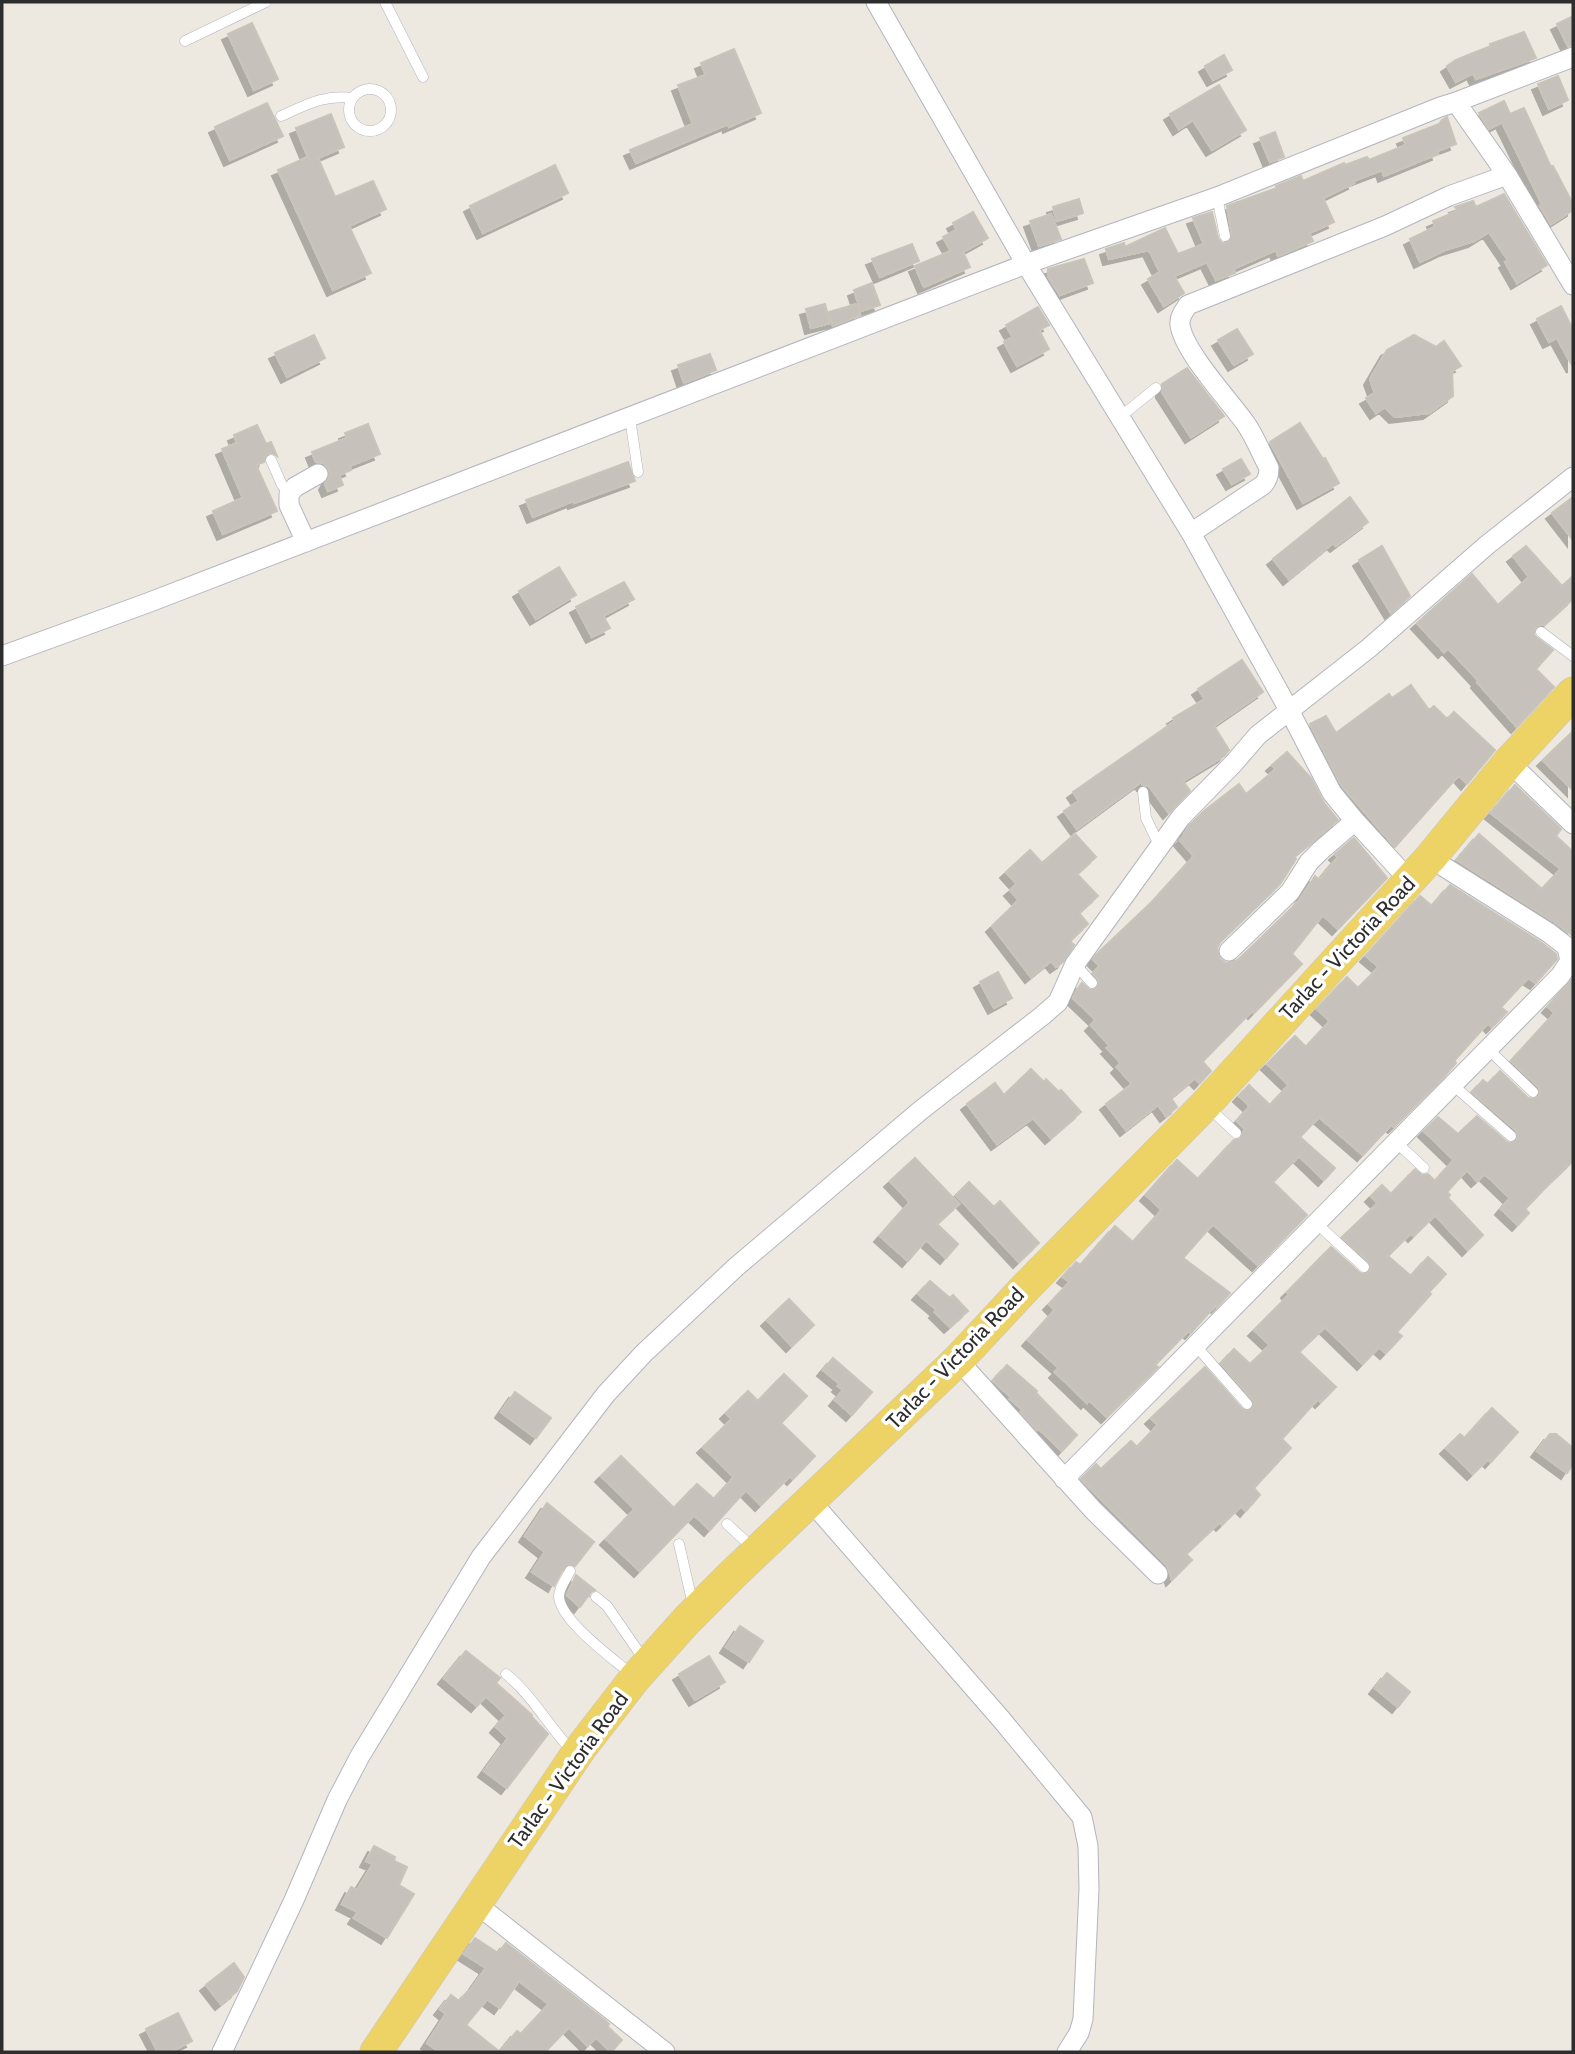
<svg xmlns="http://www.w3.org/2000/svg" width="1575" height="2054" font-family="Cabin,sans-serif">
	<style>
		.building { fill: #c6c2bb; stroke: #c9c4b9; stroke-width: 2; fill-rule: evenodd; filter: url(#shadow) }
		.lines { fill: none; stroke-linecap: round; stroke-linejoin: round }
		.service-casing { stroke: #b3b5bf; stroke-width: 11 }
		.minor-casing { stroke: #b3b5bf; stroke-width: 21 }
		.primary-casing { stroke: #c8c8c8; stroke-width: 33 }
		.service { stroke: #fff; stroke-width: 10 }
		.minor { stroke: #fff; stroke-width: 19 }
		.primary { stroke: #edd265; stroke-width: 32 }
		.labels { text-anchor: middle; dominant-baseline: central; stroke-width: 7; stroke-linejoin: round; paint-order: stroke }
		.street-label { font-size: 21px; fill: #2d2d2d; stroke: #fff }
	</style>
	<defs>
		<filter id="shadow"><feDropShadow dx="-6" dy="6" stdDeviation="0" flood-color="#0004"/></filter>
	</defs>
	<rect width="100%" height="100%" fill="#ede8e0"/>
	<path class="building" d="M1573,16V45L1568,46L1557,24Z
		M252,23L278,79L254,90L228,34Z
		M1524,32L1536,58L1476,79L1473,73L1456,82L1447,66L1456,60L1491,46L1490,44Z
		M734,49L761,113L729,127L728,124L636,163L630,150L693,124L678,85L706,75L701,63Z
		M1224,55L1232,70L1213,80L1205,66Z
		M1558,76L1568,100L1549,109L1538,84Z
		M1219,85L1246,130L1212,150L1193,120L1179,129L1170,114Z
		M1504,101L1510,114L1524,108L1551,167L1553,166L1573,204V210L1551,224L1540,206L1542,204L1502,122L1489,129L1479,113Z
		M267,103L283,136L230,160L215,127Z
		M331,114L344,147L318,158L335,197L373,181L386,209L349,226L371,273L333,290L278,170L308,157L296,128Z
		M1447,117L1456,144L1437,151L1438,154L1384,176L1382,170L1353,181L1354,183L1323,198L1334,222L1309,233L1313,241L1278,256L1276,250L1233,269L1235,273L1216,280L1207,262L1174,276L1184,293L1164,306L1148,279L1160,272L1149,250L1109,259L1106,249L1124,243L1125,247L1165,228L1178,254L1204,244L1193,218L1212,212L1218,238L1222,243H1227L1230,241L1232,235L1227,206L1277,188L1276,186L1301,176L1303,181L1344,163L1345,165L1367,157L1369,160L1406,145L1403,138L1439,124L1442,120Z
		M1275,132L1284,157L1270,162L1260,138Z
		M555,165L568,193L483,233L470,206Z
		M1504,194L1547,265L1517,283L1505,262L1508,260L1489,232L1474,241L1445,250L1420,262L1410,239L1435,227L1433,221L1458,211L1455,207L1473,201L1476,207Z
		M1079,199L1083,213L1057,221L1053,207Z
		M973,212L988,238L963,252L970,267L924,287L915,266L951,251L943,237L957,230L953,223Z
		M1051,214L1061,239L1039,246L1030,221Z
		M912,244L919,261L880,277L872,259Z
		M1084,259L1093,283L1060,295L1048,276V269Z
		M872,283L880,305L861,311L854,290Z
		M825,304L830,323L811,328L806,309Z
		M857,304L860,315L833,326L829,312Z
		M1561,306L1573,330V367L1557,338L1549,342L1537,319Z
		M1038,307L1049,325L1039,330L1049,349L1017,366L1004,342L1013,337L1006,325Z
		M1237,329L1253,354L1234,365L1218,340Z
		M314,335L325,358L287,377L275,353Z
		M1414,335L1436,347L1444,341L1461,366L1452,371L1453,396L1429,413L1395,417L1385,407L1376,413L1366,398L1375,393L1370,379L1387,350Z
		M710,354L716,370L684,383L678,365Z
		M1187,368L1224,416L1191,437L1162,392V384Z
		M1300,423L1323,459L1325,458L1339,483L1303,503L1270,442Z
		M368,424L380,454L349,466L351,470L339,475L343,485L328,491L325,484L330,475L329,469L324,463L316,462L312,452L347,438L345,433Z
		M257,425L266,444L271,442L277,456L272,453L267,454L265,456L264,462L256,465L277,511L223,534L213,511L243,498L222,449L237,443L234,435Z
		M1241,459L1250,474L1232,484L1223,469Z
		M628,462L635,481L574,503L573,501L533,517L526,500Z
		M1350,497L1368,522L1336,546L1333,543L1289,579L1273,559Z
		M1573,497V540L1552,513Z
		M1382,546L1410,596L1391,613L1359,560Z
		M1526,546L1562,586L1573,576V599L1544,625H1539L1535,628L1534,634L1536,637L1553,650L1536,669L1554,687L1517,727L1477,682L1478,680L1448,648L1444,652L1417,623L1472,574L1498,605L1529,577L1513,556Z
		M559,567L576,595L536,619L519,591Z
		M624,582L634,599L603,616L610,628L592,637L576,607Z
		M1242,660L1263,692L1214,726L1229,750L1224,756L1183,781L1190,791L1169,813L1149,786L1143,785L1141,782L1077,829L1064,811L1079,801L1073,792L1175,721L1173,718L1205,699L1198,689Z
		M1411,685L1429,710L1434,706L1447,719L1454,712L1495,750L1467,784L1459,775L1395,847L1342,786L1310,724L1326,716L1336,733L1389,694L1392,698Z
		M1573,731V790L1543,760Z
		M1287,752L1311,778L1324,803L1338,820L1294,856L1296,859L1280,884L1220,942L1217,948L1220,959L1226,963L1238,960L1299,901L1315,876L1319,880L1338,857L1335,854L1354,838L1387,878L1338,929L1323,915L1292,954L1302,964L1254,1013L1252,1011L1205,1059L1203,1062L1211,1071L1200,1083L1195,1078L1171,1098L1177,1107L1166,1116L1158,1105L1126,1130L1106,1104L1132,1084L1117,1067L1121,1063L1107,1048L1110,1046L1091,1025L1096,1020L1073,998L1078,988L1082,983L1090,990L1097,988L1099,981L1093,973L1100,966L1093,959L1099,952L1155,899L1194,856L1180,840L1185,835L1184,834L1190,825L1204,811L1239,784L1246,794L1276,769L1272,765Z
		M1515,785L1561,829L1556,836L1573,852V936L1556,923L1457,860L1479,834L1542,889L1561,869L1491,813Z
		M1075,834L1096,857L1077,874L1098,896L1079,913L1088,924L1070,941L1074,945L1063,962L1056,967L1051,961L1031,977L992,926L1019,900L1010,890L1017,884L1006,872L1030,850L1042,863Z
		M1450,885L1542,943L1556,954L1557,959L1536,983L1528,978L1501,1007L1507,1012L1492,1027L1488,1023L1454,1061L1456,1063L1442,1079L1394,1127L1391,1125L1363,1155L1319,1117L1300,1137L1335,1168L1324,1180L1299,1156L1273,1182L1307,1215L1258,1265L1213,1224L1183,1258L1230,1293L1217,1307L1215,1306L1191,1333L1188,1331L1155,1365L1158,1367L1107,1417L1089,1400L1087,1403L1055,1372L1059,1368L1028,1340L1055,1310L1049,1304L1070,1282L1063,1277L1076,1262L1081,1265L1115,1226L1133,1242L1162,1210L1146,1195L1177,1160L1198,1179L1234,1140L1241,1138L1245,1129L1237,1121L1250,1106L1239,1096L1249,1085L1270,1105L1289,1085L1267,1064L1295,1036L1306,1047L1330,1021L1317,1009L1347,977L1358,988L1379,967L1366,956L1420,896L1432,906Z
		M998,972L1012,998L994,1008L980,982Z
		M1573,978V1161L1549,1184L1525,1209L1529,1213L1518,1225L1501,1209L1510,1198L1485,1174L1477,1181L1467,1170L1447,1192L1450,1195L1448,1198L1483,1235L1468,1250L1435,1215L1414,1236L1411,1233L1388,1256L1411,1276L1428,1257L1446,1274L1429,1292L1431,1294L1397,1332L1402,1336L1386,1353L1379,1347L1363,1364L1325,1327L1299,1352L1336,1387L1321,1402L1318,1399L1282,1439L1291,1448L1254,1488L1260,1495L1246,1511L1241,1506L1222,1525L1220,1522L1186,1554L1192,1560L1172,1580L1167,1565L1081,1479L1096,1464L1101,1469L1131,1441L1137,1447L1158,1425L1151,1418L1205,1367L1242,1409L1248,1411L1252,1409L1254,1403L1253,1400L1221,1363L1234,1349L1250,1364L1270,1345L1254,1330L1289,1295L1287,1292L1331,1247L1360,1273L1366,1274L1370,1271L1371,1265L1369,1262L1342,1237L1378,1203L1371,1196L1382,1185L1391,1194L1415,1169L1422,1175L1428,1174L1435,1181L1454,1160L1424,1131L1438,1117L1458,1134L1477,1116L1507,1142L1510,1143L1516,1141L1518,1137L1516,1130L1472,1092L1483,1080L1488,1084L1500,1071L1528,1098L1534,1099L1539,1097L1540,1091L1539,1087L1511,1061L1555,1013L1548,1007Z
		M1031,1069L1044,1082L1046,1079L1059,1092L1061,1090L1081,1112L1051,1138L1033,1118L997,1144L967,1104L995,1083L1004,1095Z
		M915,1158L959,1204L937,1224L958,1244L946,1258L926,1240L908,1261L880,1236L910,1202L890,1181Z
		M969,1182L994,1207L1000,1201L1039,1243L1019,1262L956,1195Z
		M930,1281L950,1298L953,1295L968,1311L950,1327L935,1312L937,1310L918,1294Z
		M789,1299L814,1325L792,1346L767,1320Z
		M833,1358L872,1392L852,1415L835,1400L843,1390L838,1386L840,1384L823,1370Z
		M1007,1365L1037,1391L1036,1393L1077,1435L1062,1451L1039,1429L1037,1430L1021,1412L1023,1410L1010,1399L1012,1398L993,1381Z
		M784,1374L807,1396L781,1423L815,1456L793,1479L790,1476L761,1505L746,1490L710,1530L694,1515L640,1571L606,1539L635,1509L601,1476L621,1456L674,1508L697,1484L714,1499L734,1477L703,1447L732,1419L726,1413L748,1391L758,1401Z
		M515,1392L551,1418L536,1438L501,1412Z
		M1492,1408L1518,1432L1491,1462L1488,1459L1473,1474L1446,1448L1460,1434L1465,1438Z
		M1550,1434H1556L1573,1448V1464L1567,1473L1537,1451Z
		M547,1503L594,1542L575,1566L569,1564L564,1567L554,1586L532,1572L545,1552L525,1536Z
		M576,1575L595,1590L591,1592L580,1607L567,1595Z
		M740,1626L763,1641L749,1662L726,1647Z
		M466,1651L500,1678L496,1683L532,1715L531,1716L548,1734L507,1788L484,1771L508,1738L496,1727L506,1715L486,1696L477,1706L444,1678Z
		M709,1656L725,1682L695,1700L679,1674Z
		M1387,1673L1410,1692L1398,1707L1375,1688Z
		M374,1846L395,1857L394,1861L407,1867L399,1885L414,1894L387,1938L354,1918L358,1912L342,1904L351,1887L357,1890L373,1864L366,1861Z
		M475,1938L498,1953L506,1943L606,2021L609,2024L607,2026L622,2040L611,2052L596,2037L588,2046L569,2027L545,2052H440L427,2043L446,2014L440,2009L451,1995L459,2001L468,1991L469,1992L486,1968L464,1954ZM519,1981L549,2004L521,2034L517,2031L500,2052L466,2025L487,1999L500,2008Z
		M234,1963L244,1977L237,1991L221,2004L206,1985Z
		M178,2013L192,2041L170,2052H158L146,2029Z"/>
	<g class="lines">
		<g class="service-casing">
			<path id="service" d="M385,2L423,77
				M185,41L266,2
				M349 110a21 21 0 1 1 42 0a21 21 0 1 1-42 0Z
				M281,116C306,105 324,94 353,98
				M1217,197L1225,236
				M1120,417L1156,388
				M630,418L638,472
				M271,460L282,485L289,494
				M1541,632L1573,656
				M1143,792L1146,818L1160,847
				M1075,964L1092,983
				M1488,1049L1533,1092
				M1453,1085L1511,1136
				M1208,1107L1236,1133
				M1396,1142L1424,1168
				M1316,1223L1364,1267
				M1196,1346L1247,1404
				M727,1524L754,1549
				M679,1544L693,1605
				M570,1571C566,1579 559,1588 559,1596C559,1620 614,1659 632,1675
				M596,1597L607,1606L645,1661
				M506,1674C533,1696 549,1727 573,1752"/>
		</g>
		<g class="minor-casing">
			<path id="minor" d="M876,2L1026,264L1191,533L1289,710L1332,793L1355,821L1409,880
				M1456,102L1573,57
				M1191,533L1263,485C1268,480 1269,475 1269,468C1261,453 1255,437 1246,424C1229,400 1184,352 1180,325C1179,317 1184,311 1188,305L1385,226L1449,196L1507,175
				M306,542L289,505V494L295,487L318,474
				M2,656L150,602L1026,264L1217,197L1440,107L1456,102L1507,175L1573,285
				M1509,762L1573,824
				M1229,951L1290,892L1309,862L1320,851L1355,821
				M958,1360L1093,1510L1158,1574
				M1064,1479L1560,976L1570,961L1567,947L1549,933L1430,858
				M810,1500L1001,1719L1082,1817L1088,1846L1089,1889L1083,2019L1079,2033L1067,2052
				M475,1903L665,2052
				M222,2052L294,1900L337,1800L360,1756L481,1557L606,1394L644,1353L736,1267L921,1110L1042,1016L1058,1002L1075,964L1181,817L1233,764L1258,735L1369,648L1487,545L1573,477"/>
		</g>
		<g class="primary-casing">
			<path id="primary" d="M376,2052L580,1749L635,1678L687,1620L732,1575L958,1360L1026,1287L1205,1105L1430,858L1509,762L1573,693"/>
		</g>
		<use href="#service" class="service"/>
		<use href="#minor" class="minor"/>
		<use href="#primary" class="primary"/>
	</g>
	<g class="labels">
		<g class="street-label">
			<text transform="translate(1347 948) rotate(-47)">Tarlac - Victoria Road</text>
			<text transform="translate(955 1358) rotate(-46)">Tarlac - Victoria Road</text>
			<text transform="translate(568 1770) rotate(-54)">Tarlac - Victoria Road</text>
		</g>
	</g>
	<rect width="1575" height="2054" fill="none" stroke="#2d2d2d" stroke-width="7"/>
</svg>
